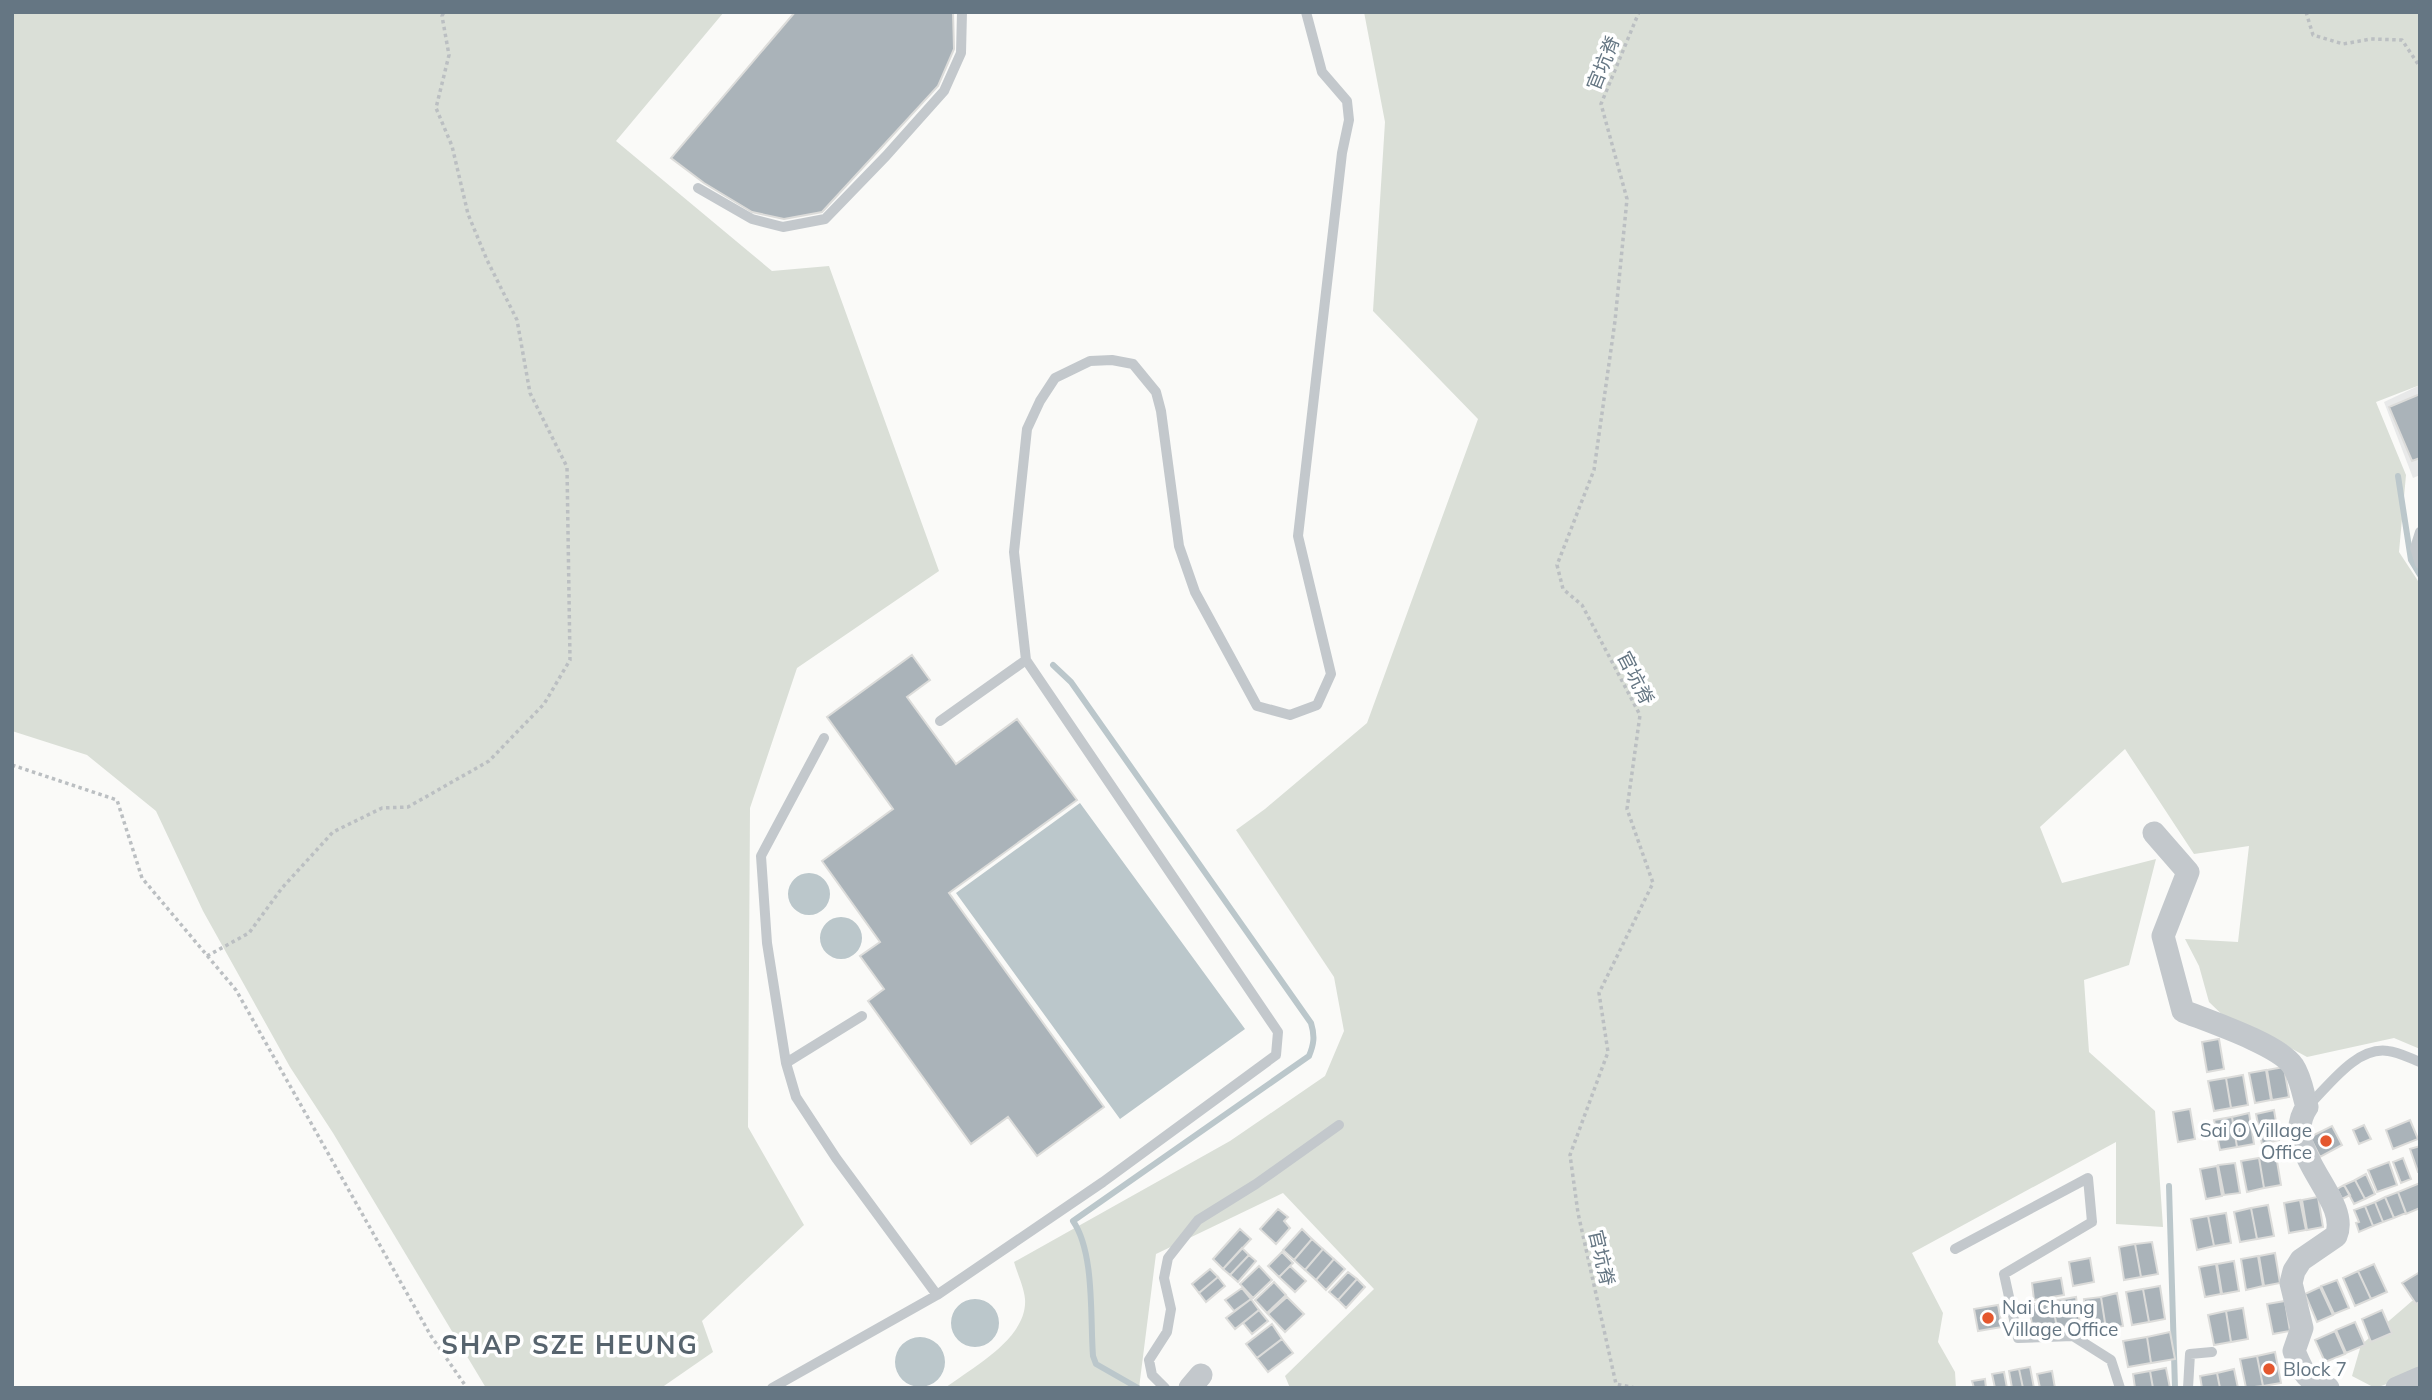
<svg xmlns="http://www.w3.org/2000/svg" width="2432" height="1400" font-family="Mulish,'Noto Sans TC',sans-serif">
	<style>
		.built { fill: #e8e9e9 }
		.green { fill: #dadfd7 }
		.water { fill: #bbc7cb }
		.lines { fill: none; stroke-linecap: round; stroke-linejoin: round }
		.stream { stroke: #bbc7cb; stroke-width: 6 }
		.building { fill: #aab3b9; stroke: #dcdcda; stroke-width: 2 }
		.path { stroke: #bbbfc2; stroke-width: 3.5; stroke-dasharray: 3.5 3.5; stroke-linecap: butt }
		.service { stroke: #c3c8cc; stroke-width: 10 }
		.minor { stroke: #c3c8cc; stroke-width: 23 }
		.poi-dot { fill: #e4572e; stroke: #fff; stroke-width: 2.5 }
		.labels { text-anchor: middle; dominant-baseline: central; stroke-width: 7; stroke-linejoin: round; paint-order: stroke }
		.street-label { font-size: 19px; fill: #657683; stroke: #fff }
		.poi-label { font-size: 19px; fill: #657683; stroke: #fff; text-anchor: start }
		.district-label { font-size: 26px; font-weight: bold; letter-spacing: 2px; fill: #57646e; stroke: #fff }
	</style>
	<rect width="100%" height="100%" fill="#fafaf8"/>
	<path class="built" d="M2420,385V475L2413,478L2384,402Z"/>
	<path class="green" d="M12,12H724L616,141L772,271L829,266L939,571L797,668L750,808L748,1127L804,1225L702,1321L713,1352L661,1388H486L333,1133L290,1067L203,911L156,811L87,755L12,731Z
		M1364,12H2420V385L2376,402L2406,475L2399,552L2420,584V1049L2394,1038L2307,1057L2263,1033L2234,1026L2209,1002L2199,966L2185,939L2238,942L2249,846L2194,854L2125,749L2040,827L2062,883L2156,859L2129,965L2084,980L2089,1052L2155,1111L2163,1227L2116,1224V1142L1912,1253L1943,1313L1938,1342L1955,1372L1956,1388H1290L1285,1376L1374,1289L1283,1193L1156,1254L1139,1388H945C973,1367 1028,1338 1025,1299C1024,1287 1017,1273 1014,1262L1230,1141L1325,1076L1344,1031L1334,977L1236,830L1265,809L1367,723L1478,419L1373,311L1385,122Z
		M2412,1301H2420V1373L2375,1388L2352,1376L2361,1345Z"/>
	<path class="water" d="M1080,803L1245,1029L1120,1119L956,893Z
		M788 894a21 21 0 1 1 42 0a21 21 0 1 1-42 0Z
		M820 938a21 21 0 1 1 42 0a21 21 0 1 1-42 0Z
		M951 1323a24 24 0 1 1 48 0a24 24 0 1 1-48 0Z
		M895 1362a25 25 0 1 1 50 0a25 25 0 1 1-50 0Z"/>
	<g class="lines">
		<path class="stream" d="M2398,476L2411,560L2420,575
			M1053,665L1071,682L1311,1023C1315,1036 1314,1044 1309,1056L1073,1221C1095,1253 1090,1318 1093,1356L1096,1364L1138,1388
			M2169,1186L2175,1388"/>
	</g>
	<path class="building" d="M795,12H953L954,49L938,86L822,212L784,219L752,212L704,183L671,158Z
		M2420,394V458L2412,461L2389,407Z
		M912,655L930,680L907,697L956,764L1017,719L1077,800L949,893L1104,1107L1037,1156L1008,1117L971,1144L868,1001L884,989L860,956L880,942L822,861L893,809L827,717Z
		M2219,1039L2224,1069L2207,1072L2202,1042Z
		M2284,1067L2289,1097L2272,1100L2267,1070Z
		M2266,1070L2271,1100L2255,1103L2249,1073Z
		M2243,1075L2248,1105L2231,1108L2226,1078Z
		M2226,1078L2231,1108L2214,1111L2208,1081Z
		M2190,1109L2195,1139L2178,1142L2173,1112Z
		M2274,1110L2279,1140L2262,1144L2256,1114Z
		M2249,1113L2254,1144L2237,1147L2232,1117Z
		M2232,1117L2237,1147L2220,1150L2214,1120Z
		M2410,1120L2418,1139L2393,1149L2386,1130Z
		M2364,1125L2371,1139L2359,1144L2353,1130Z
		M2332,1126L2342,1145L2320,1157L2310,1137Z
		M2420,1146V1172H2418L2410,1149Z
		M2276,1155L2281,1185L2264,1188L2259,1158Z
		M2259,1158L2264,1188L2247,1192L2241,1161Z
		M2403,1158L2411,1179L2401,1183L2393,1162Z
		M2389,1162L2397,1185L2377,1192L2368,1170Z
		M2235,1163L2240,1193L2224,1195L2218,1165Z
		M2217,1166L2222,1196L2206,1199L2200,1169Z
		M2366,1174L2375,1194L2365,1199L2355,1180Z
		M2355,1180L2365,1199L2354,1204L2344,1185Z
		M2420,1183V1208L2406,1214L2398,1192Z
		M2344,1185L2350,1195L2342,1199L2337,1189Z
		M2398,1192L2406,1213L2394,1218L2385,1197Z
		M2318,1197L2323,1227L2307,1230L2302,1200Z
		M2385,1197L2394,1218L2383,1222L2375,1202Z
		M2300,1200L2306,1230L2289,1233L2284,1203Z
		M2375,1202L2383,1222L2373,1226L2365,1206Z
		M2268,1205L2274,1236L2257,1239L2251,1208Z
		M2365,1206L2373,1226L2359,1232L2356,1223L2359,1222L2354,1210Z
		M2251,1208L2257,1239L2240,1242L2234,1212Z
		M1278,1209L1288,1217L1284,1221L1290,1228L1276,1244L1260,1229Z
		M2226,1213L2231,1243L2214,1246L2208,1216Z
		M2208,1216L2214,1246L2197,1250L2191,1219Z
		M1240,1229L1251,1239L1223,1269L1213,1259Z
		M1302,1229L1312,1239L1294,1260L1283,1250Z
		M1312,1239L1323,1249L1305,1270L1294,1260Z
		M2152,1242L2158,1274L2141,1277L2135,1244Z
		M2135,1244L2141,1277L2124,1280L2119,1247Z
		M1242,1248L1249,1255L1230,1275L1223,1269Z
		M1323,1249L1334,1259L1316,1280L1305,1270Z
		M1282,1252L1293,1263L1279,1277L1268,1266Z
		M2275,1253L2280,1283L2264,1286L2259,1256Z
		M1249,1255L1256,1261L1238,1282L1230,1275Z
		M2258,1256L2263,1286L2246,1290L2241,1259Z
		M2090,1258L2094,1282L2073,1286L2069,1262Z
		M1334,1259L1345,1269L1326,1290L1316,1280Z
		M2234,1261L2239,1291L2222,1294L2217,1264Z
		M2216,1264L2221,1294L2205,1297L2199,1267Z
		M2374,1264L2387,1292L2371,1299L2358,1271Z
		M1259,1266L1272,1280L1253,1298L1240,1284Z
		M1290,1266L1306,1281L1295,1292L1279,1277Z
		M1210,1269L1218,1277L1199,1293L1192,1284Z
		M2358,1271L2371,1299L2355,1306L2343,1278Z
		M1348,1272L1357,1279L1338,1300L1329,1292Z
		M2420,1272V1302L2416,1304L2402,1283Z
		M1218,1277L1225,1286L1206,1302L1199,1293Z
		M2061,1278L2064,1295L2034,1300L2032,1283Z
		M1357,1279L1365,1287L1346,1308L1338,1300Z
		M2337,1280L2349,1308L2334,1314L2321,1286Z
		M1274,1282L1286,1295L1267,1313L1255,1300Z
		M2160,1286L2165,1319L2149,1322L2143,1289Z
		M2320,1287L2333,1315L2317,1322L2305,1294Z
		M1242,1288L1251,1299L1234,1311L1225,1300Z
		M2143,1289L2149,1322L2132,1325L2126,1292Z
		M2117,1293L2123,1326L2106,1329L2101,1297Z
		M1287,1297L1304,1314L1285,1332L1268,1314Z
		M2076,1297L2080,1324L2057,1328L2052,1301Z
		M2101,1297L2106,1329L2089,1332L2084,1299Z
		M1251,1299L1259,1310L1235,1329L1226,1318Z
		M2052,1301L2057,1328L2033,1332L2029,1305Z
		M2285,1301L2290,1331L2273,1334L2267,1304Z
		M1998,1305L2002,1327L1978,1331L1974,1309Z
		M2243,1308L2248,1339L2231,1342L2226,1311Z
		M1259,1310L1268,1321L1252,1334L1243,1323Z
		M2382,1310L2392,1333L2371,1342L2362,1319Z
		M2226,1311L2231,1342L2214,1345L2208,1315Z
		M2355,1322L2365,1345L2346,1353L2336,1330Z
		M1272,1324L1282,1339L1257,1358L1246,1344Z
		M2335,1331L2345,1354L2325,1362L2315,1340Z
		M2170,1332L2175,1359L2151,1363L2147,1337Z
		M2147,1337L2151,1363L2128,1367L2123,1341Z
		M1282,1339L1293,1353L1268,1372L1257,1358Z
		M2275,1352L2281,1383L2263,1386L2257,1356Z
		M2257,1356L2263,1386L2246,1388L2240,1359Z
		M2030,1367L2034,1388H2023L2019,1369Z
		M2166,1368L2170,1388H2153L2150,1371Z
		M2019,1369L2023,1388H2012L2009,1371Z
		M2234,1369L2238,1388H2220L2217,1373Z
		M2052,1371L2055,1388H2040L2037,1374Z
		M2150,1371L2153,1388H2135L2133,1374Z
		M2004,1372L2007,1388H1995L1992,1374Z
		M2217,1373L2220,1388H2202L2200,1376Z
		M1985,1379L1986,1388H1974L1972,1381Z"/>
	<g class="lines">
		<path class="path" d="M2306,12L2313,35L2343,44L2371,39L2402,40L2420,67
			M12,765L117,800L142,878L236,990L431,1336L467,1388
			M207,956L249,933L282,888L333,832L382,808L408,807L489,761L544,704L570,660L567,467L530,393L517,320L487,260L468,214L452,146L436,108L449,55L442,16L444,12
			M1635,1388L1616,1384L1578,1213L1570,1155L1608,1052L1599,993L1653,883L1627,809L1640,715L1582,605L1563,589L1557,565L1594,470L1615,321L1627,199L1601,104L1639,12"/>
		<path class="service" d="M698,188L752,219L783,227L825,219L886,156L944,91L961,53L962,12
			M2420,532L2415,548L2420,564
			M940,721L1026,660
			M824,738L761,856L767,943L786,1063L796,1097L836,1158L937,1295
			M786,1063L862,1016
			M2307,1107C2328,1087 2356,1046 2388,1051C2399,1052 2409,1058 2420,1062
			M1955,1249L2088,1178L2092,1222L2004,1274L2018,1338L2073,1336L2111,1360L2120,1388
			M772,1388L937,1295L1103,1182L1276,1055L1278,1032L1026,660L1014,552L1027,429L1040,401L1055,378L1090,361L1112,360L1133,364L1156,392L1161,411L1179,546L1195,592L1257,706L1290,715L1317,705L1331,674L1298,536L1342,153L1349,120L1347,101L1322,72L1306,12
			M1165,1388L1152,1375L1149,1360L1167,1332L1171,1309L1164,1278L1168,1258L1198,1220L1256,1184L1339,1125
			M2188,1388L2190,1354L2212,1352"/>
		<path class="minor" d="M2154,833L2188,872L2163,936L2183,1011C2208,1021 2280,1045 2293,1066C2301,1078 2303,1094 2307,1107C2277,1150 2352,1199 2336,1236L2301,1260L2294,1271L2291,1283L2302,1328L2294,1351C2303,1372 2305,1380 2328,1388
			M1190,1388L1201,1375
			M2397,1388L2420,1378"/>
	</g>
	<g class="poi-dot">
		<circle cx="2326" cy="1141" r="7"/>
		<circle cx="1988" cy="1318" r="7"/>
		<circle cx="2269" cy="1369" r="7"/>
	</g>
	<g class="labels">
		<g class="street-label">
			<text transform="translate(1603 63) rotate(-68)">官坑脊</text>
			<text transform="translate(1636 678) rotate(63)">官坑脊</text>
			<text transform="translate(1602 1258) rotate(77)">官坑脊</text>
		</g>
		<g class="poi-label">
			<text x="2312" y="1130" text-anchor="end">Sai O Village<tspan x="2312" dy="22">Office</tspan></text>
			<text x="2002" y="1307">Nai Chung<tspan x="2002" dy="22">Village Office</tspan></text>
			<text x="2283" y="1369">Block 7</text>
		</g>
		<g class="district-label">
			<text x="570" y="1344">SHAP SZE HEUNG</text>
		</g>
	</g>
	<rect width="2432" height="1400" fill="none" stroke="#657683" stroke-width="28"/>
</svg>
